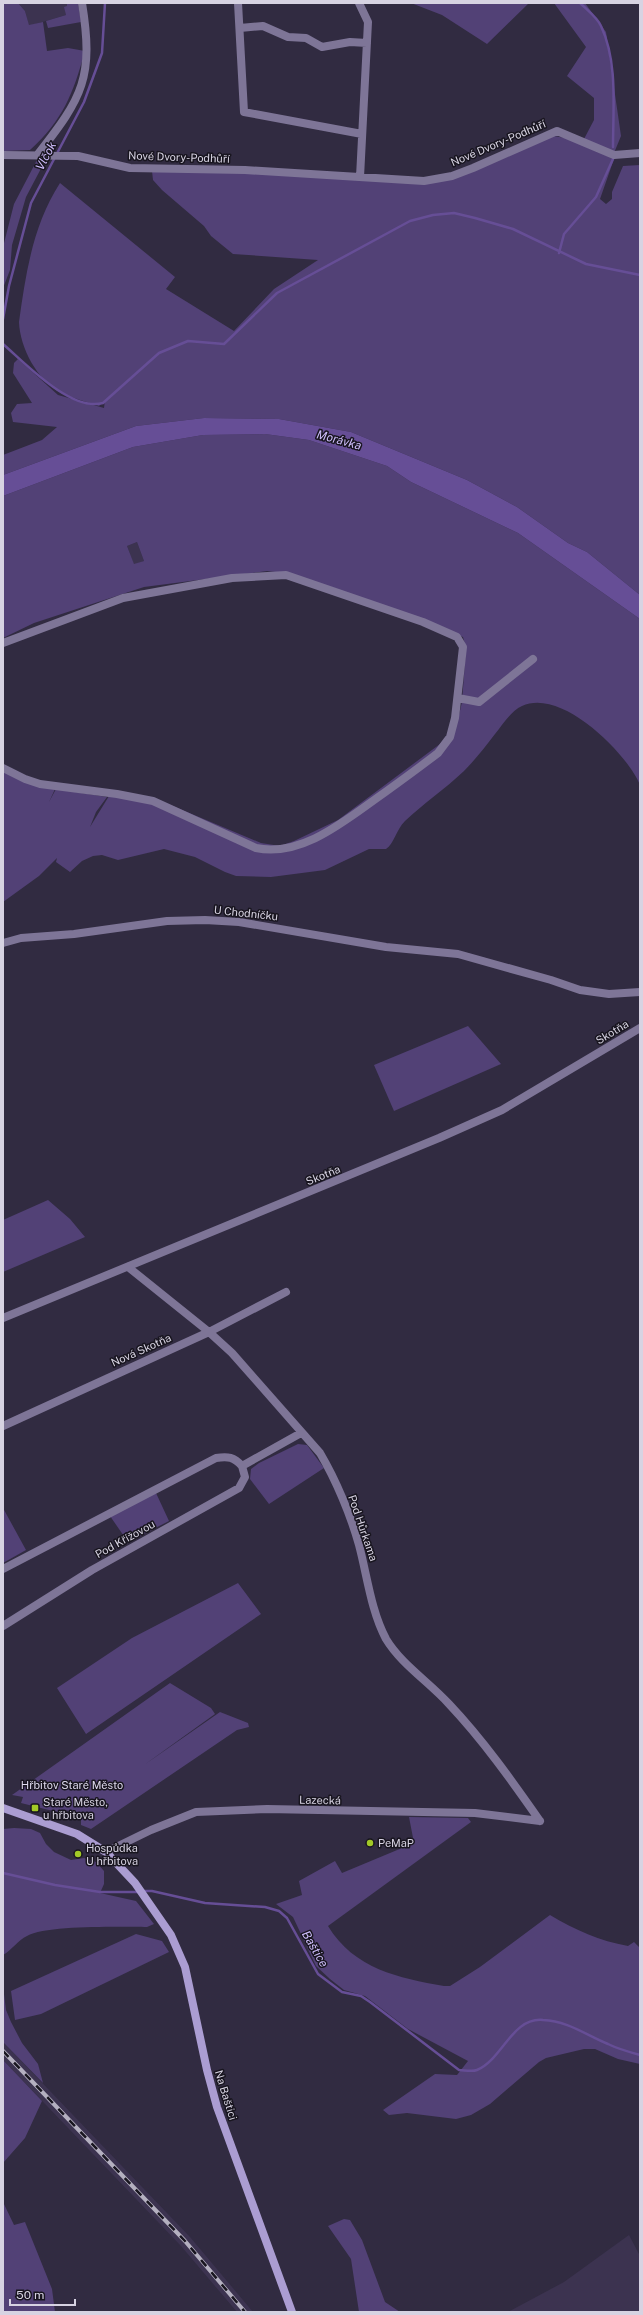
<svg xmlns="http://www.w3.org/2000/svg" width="643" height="2315" font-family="'Public Sans',sans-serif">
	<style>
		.built { fill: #3c3350 }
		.green { fill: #524176; fill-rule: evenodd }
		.water { fill: #664e96 }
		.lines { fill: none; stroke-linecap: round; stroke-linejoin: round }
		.stream { stroke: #664e96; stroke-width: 2.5 }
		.minor { stroke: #7e7597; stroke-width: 8 }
		.tertiary { stroke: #7e7597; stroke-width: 8 }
		.secondary { stroke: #ab9dd2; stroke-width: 8 }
		.rail-casing { stroke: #b4b0c0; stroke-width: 4 }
		.rail { stroke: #18151f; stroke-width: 2.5; stroke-dasharray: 8; stroke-linecap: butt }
		.poi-dot { fill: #a2c927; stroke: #18151f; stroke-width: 1.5 }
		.labels { text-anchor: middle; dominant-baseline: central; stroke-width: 3; stroke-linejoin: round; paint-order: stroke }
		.street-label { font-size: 11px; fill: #d7d3e2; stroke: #18151f }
		.park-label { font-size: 11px; fill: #dfdaef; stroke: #18151f }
		.poi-label { font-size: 11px; fill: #d7d3e2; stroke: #18151f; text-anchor: start }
		.water-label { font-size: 12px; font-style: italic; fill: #cebdfb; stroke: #18151f }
	</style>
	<rect width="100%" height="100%" fill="#312b41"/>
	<path class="built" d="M18,3H67L68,7H65L66,15L29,26L25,11Z
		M137,542L144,561L134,565L127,546Z
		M3,2042L190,2237L253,2312H237L181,2246L3,2060Z
		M629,2235L640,2256V2312H508L564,2282Z"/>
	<path class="green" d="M3,3H18L25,11L29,25L43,22L47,51L68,48L85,51C73,94 63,120 30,150L3,151Z
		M67,3H78L81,22L48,28L46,21L66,15L64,7L67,6Z
		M411,3H529L487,44L442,15Z
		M554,3H585L606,32L621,136L614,153L584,139L594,120V98L567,76L586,47Z
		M554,136L571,139L614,159L600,199L606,204L612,199V192L623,166L640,165V595L587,552L568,543L517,507L467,480L351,432L279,419L204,418L136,426L3,475V455L42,440L57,427L13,422L11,413L17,404L32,403L13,373L14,363L18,359L58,395L104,408L105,400L99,406C87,402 73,398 61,393C37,380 20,348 19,322C26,272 33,225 60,183L175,277L166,289L234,331L274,289L318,260L233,254L211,236L204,226L162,190L153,180L152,171L243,172L425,183Z
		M38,158L46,159L26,197L12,245L10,270L3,288V247L14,204Z
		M265,434L309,440L387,466L411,482L518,533L640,619V785C627,753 561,687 522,706C511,711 503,724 495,734C485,747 475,760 464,771C445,789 424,803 405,821C396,830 394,844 386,849H369L325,870L271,877L236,876L225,872L195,857L164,849L118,860L102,855L93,856L82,861L70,872L56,862L57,858L39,876L3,902V771L55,789L49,802L56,789L107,797L96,812L90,827L109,796L168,804L261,843L280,846L294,841L338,820L440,744L447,736L459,715L462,702L466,648L463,637L284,573L267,571L144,587L34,623L3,638V496L133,447L203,435ZM137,542L144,561L134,564L127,546Z
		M468,1026L501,1064L394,1111L374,1065Z
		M48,1200L70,1219L85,1237L3,1272V1220Z
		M298,1444L307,1445L324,1468L269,1504L250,1479L251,1469L259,1463Z
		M156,1493L169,1521L128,1542L110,1516Z
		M3,1508L26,1550L3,1563Z
		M238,1583L261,1614L86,1734L57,1688L132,1638Z
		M170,1683L211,1708L215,1714L144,1765L220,1712L248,1723L249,1727L237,1730L91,1829L81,1825V1815L66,1810L61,1813L21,1803L23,1797L12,1795Z
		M409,1817L468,1818L471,1822L328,1926C354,1969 399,1978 444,1986H450L480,1967L550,1915C575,1930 600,1941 628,1946L634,1942L640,1948V2064L618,2059L595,2049H584L546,2058L539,2062L490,2104L471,2115L456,2119L407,2113L389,2115L383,2110L435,2074L457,2075L468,2061L408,2029L365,1996L344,1990L330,1979L316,1966L293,1917L276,1904L302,1895L299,1881L335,1861L342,1873L414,1843Z
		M14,1828L31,1829L40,1833L46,1844L54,1852L71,1860L84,1858L96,1862L104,1871V1884L100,1893L136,1901L154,1924L147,1927C122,1927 46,1925 27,1936C18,1940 12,1950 3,1955V1829Z
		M136,1934L162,1941L169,1952L41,2014L15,2020L11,1991Z
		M3,1986L6,2010L11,2022L22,2043L38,2064L43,2083L3,2042Z
		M3,2060L42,2101L25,2138L3,2163Z
		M3,2202L14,2225L25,2222L52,2289L55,2312H3Z
		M344,2219L350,2220L362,2240L385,2302L400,2312H359L351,2259L328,2226Z"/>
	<path class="water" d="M204,418L279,419L351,432L467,480L517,507L568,543L587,552L640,595V619L518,533L411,482L387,466L309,440L265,434L203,435L133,447L3,496V475L136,426Z"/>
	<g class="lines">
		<path class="stream" d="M580,3C587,10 597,17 601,26C618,62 613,108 613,147
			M559,253L564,234L596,197L613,159
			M3,319L9,286L31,203L84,102L102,53L105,3
			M3,344C26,364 71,412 103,403L159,353L188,341L224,344L277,293L410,221L433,215L454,213L475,218L513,229L586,264L640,275
			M3,1873L55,1885L100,1892H138
			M143,1891H152L205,1903L265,1907L279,1911L287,1918L318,1974L342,1992L361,1996L370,2002L459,2070C464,2070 472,2072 477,2070C502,2060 512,2017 543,2020C568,2021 586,2035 608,2044C618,2049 629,2052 640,2055"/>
		<path class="minor" d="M238,3L244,112L362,134
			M359,3L368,22L360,177
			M240,28L263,26L288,37L306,38L322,47L350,42L367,43
			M38,154C83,97 94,77 82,3
			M3,155L78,156L130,168L245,170L424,181L452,176L473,168L557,131L614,155L640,153
			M3,643L123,598L232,578L286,575L423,622L457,637L463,647L455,718L450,737L438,753C420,767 402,780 384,793C348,818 303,858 256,848L153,801L117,794L40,784L25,779L3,768
			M458,698L479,702L533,659
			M3,943L21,938L74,934L167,921L205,920L239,922L386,947L458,954L551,980L580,990L609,994L640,992
			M128,1267L209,1332L232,1353L320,1453C336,1480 351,1516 359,1545C367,1575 371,1611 386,1639C401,1664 429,1682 449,1704C483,1740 512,1781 540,1821
			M3,1426L209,1332L286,1292
			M3,1569L216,1458C228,1456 234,1457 242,1466L301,1433
			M3,1626L92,1570L239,1488L245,1477L242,1466
			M106,1852L151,1830L196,1812L267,1809L475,1813L540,1821"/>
		<path class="tertiary" d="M3,1318L439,1138L502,1110L640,1028"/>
		<path class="secondary" d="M3,1808L77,1834L106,1852L135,1883L171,1935L185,1967L207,2070L217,2107L292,2312"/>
		<g class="rail-casing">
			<path id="rail" d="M3,2051L185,2241L245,2312"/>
		</g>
		<use href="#rail" class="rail"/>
	</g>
	<g class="poi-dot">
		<rect x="31" y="1804" width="8" height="8" rx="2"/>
		<circle cx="370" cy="1843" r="4"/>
		<circle cx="78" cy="1854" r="4"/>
	</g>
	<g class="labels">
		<g class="street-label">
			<text transform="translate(498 143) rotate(-23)">Nové Dvory-Podhůří</text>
			<text transform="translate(179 157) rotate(2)">Nové Dvory-Podhůří</text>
			<text transform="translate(246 913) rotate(6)">U Chodníčku</text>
			<text transform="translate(612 1032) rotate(-31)">Skotňa</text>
			<text transform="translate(323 1175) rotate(-22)">Skotňa</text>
			<text transform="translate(141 1350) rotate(-24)">Nová Skotňa</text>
			<text transform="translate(363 1528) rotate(71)">Pod Hůrkama</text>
			<text transform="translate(125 1539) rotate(-29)">Pod Křížovou</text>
			<text transform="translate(320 1800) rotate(1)">Lazecká</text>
			<text transform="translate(226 2095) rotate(73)">Na Baštici</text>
		</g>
		<g class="park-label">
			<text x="72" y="1785">Hřbitov Staré Město</text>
		</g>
		<g class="poi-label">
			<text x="43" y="1802">Staré Město,<tspan x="43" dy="13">u hřbitova</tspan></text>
			<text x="378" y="1843">PeMaP</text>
			<text x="86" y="1848">Hospůdka<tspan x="86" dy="13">U hřbitova</tspan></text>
		</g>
		<g class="water-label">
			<text transform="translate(46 156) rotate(-62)">Vlčok</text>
			<text transform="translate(339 440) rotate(15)">Morávka</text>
			<text transform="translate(315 1949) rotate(60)">Baštice</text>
		</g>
	</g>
	<rect width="643" height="2315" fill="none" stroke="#d7d3e2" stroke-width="8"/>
	<path d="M10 2299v6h65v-6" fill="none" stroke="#d7d3e2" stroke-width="2"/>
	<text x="16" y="2299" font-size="12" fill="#d7d3e2" stroke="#18151f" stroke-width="3" paint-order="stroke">50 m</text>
</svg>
